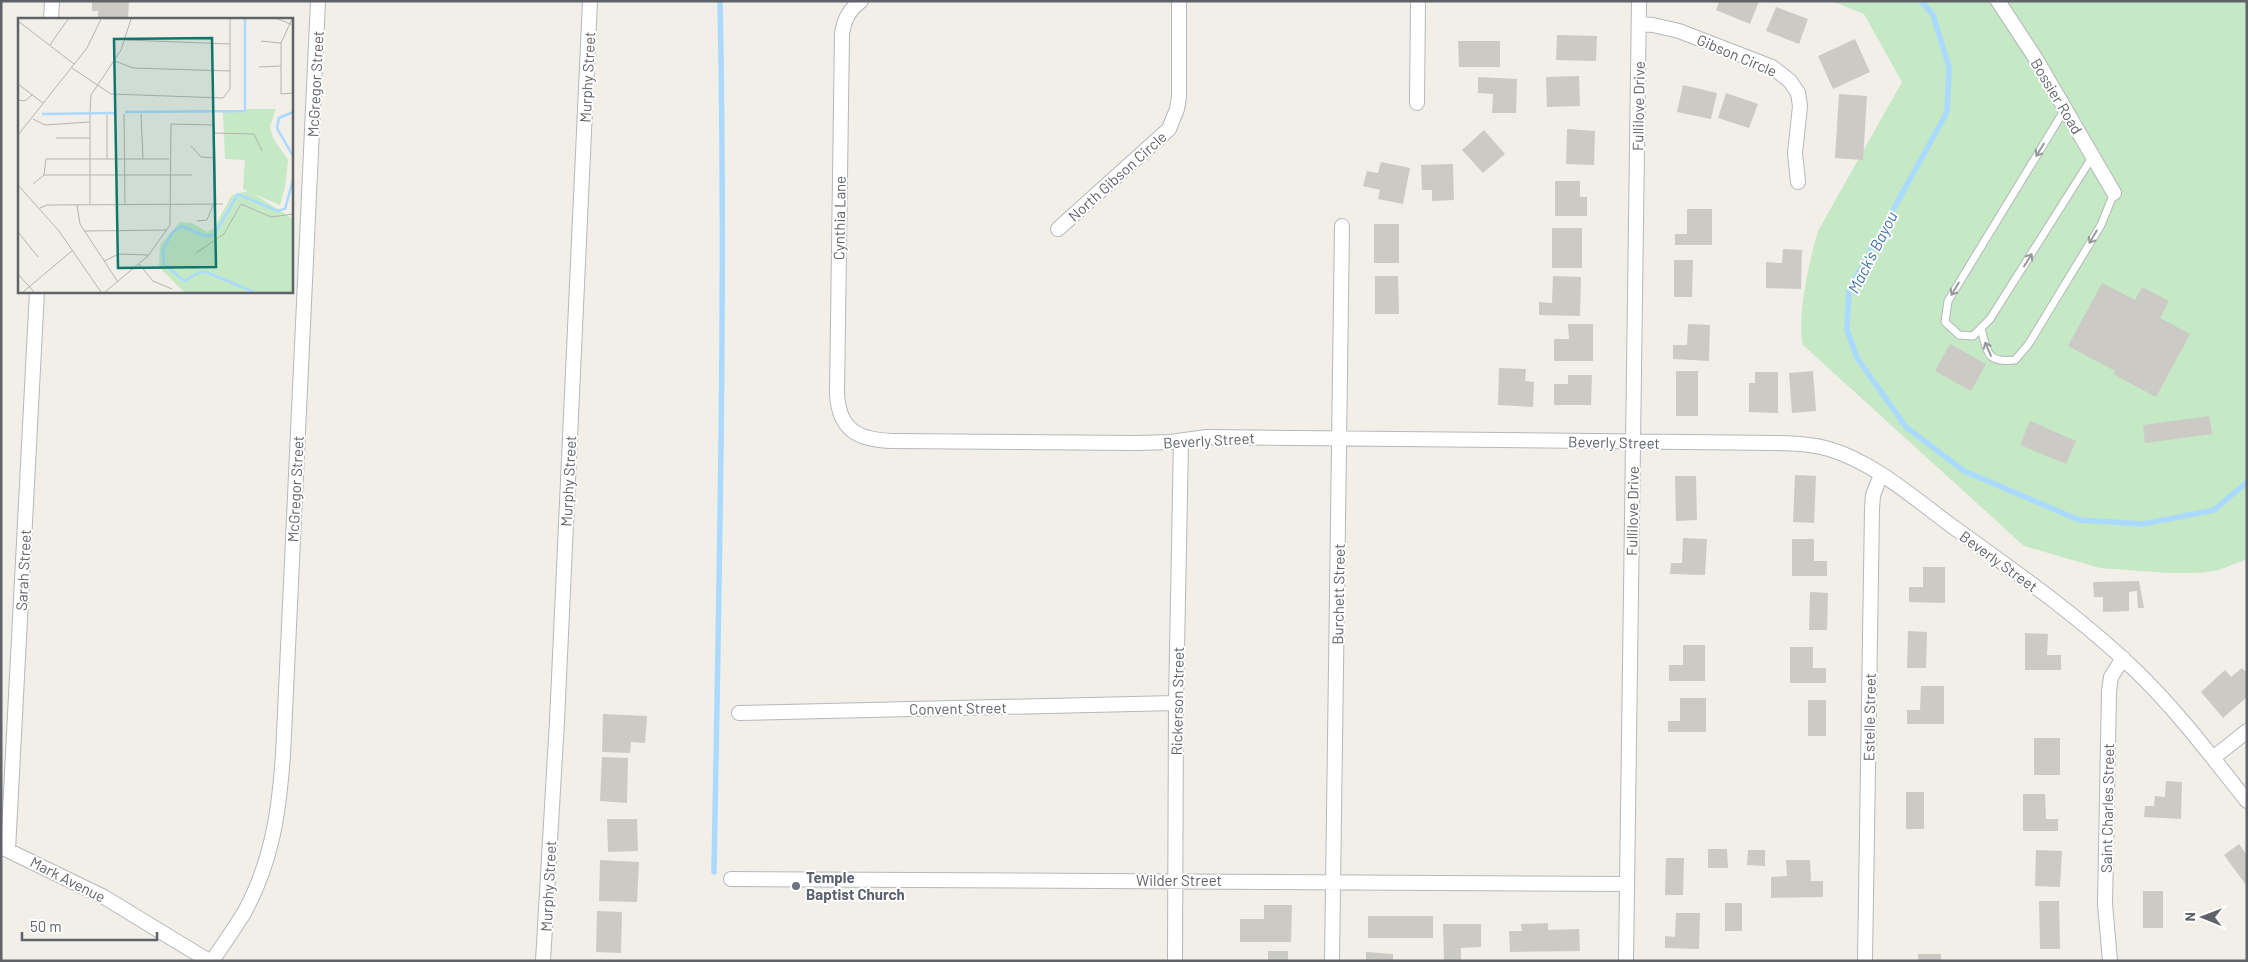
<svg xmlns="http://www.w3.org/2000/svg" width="2248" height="962" font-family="Barlow,sans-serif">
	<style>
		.green { fill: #c5e8c5 }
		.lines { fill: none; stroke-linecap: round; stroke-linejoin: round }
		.stream { stroke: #aadaff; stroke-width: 5.5 }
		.building { fill: #cccac5 }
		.service-casing { stroke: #b5b8bc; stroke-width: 9 }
		.minor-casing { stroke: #b5b8bc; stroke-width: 16 }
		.service { stroke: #fff; stroke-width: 7 }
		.minor { stroke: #fff; stroke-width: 14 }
		.oneway { stroke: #979a9d }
		.worship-dot { fill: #6b7280; stroke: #fff; stroke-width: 2 }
		.labels { text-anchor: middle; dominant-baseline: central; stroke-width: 4; stroke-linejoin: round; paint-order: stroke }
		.street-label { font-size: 15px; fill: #5f6368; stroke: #fff }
		.worship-label { font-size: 15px; font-weight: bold; fill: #5b616d; stroke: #fff; text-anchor: start }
		.water-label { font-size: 16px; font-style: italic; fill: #4174aa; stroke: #fff }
		.inset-river { fill: none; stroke: #aadaff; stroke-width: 2.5 }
		.inset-road { fill: none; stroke: #b3b3b1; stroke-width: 1 }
		.view { fill: #0f766e; fill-opacity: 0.15; stroke: #0f766e; stroke-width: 2.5 }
		.inset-edge { fill: none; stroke: #5f6368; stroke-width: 2.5 }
	</style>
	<rect width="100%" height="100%" fill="#f1efe8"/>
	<path class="green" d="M1832,1H2247V559L2219,570L2199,573H2168L2100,568L2024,546L1803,345C1796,319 1810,258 1818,231L1902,82L1864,14Z"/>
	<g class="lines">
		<path class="stream" d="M1921,1L1933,15L1949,67L1947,112L1849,290L1847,330L1857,358L1906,427L1964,471L2079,520L2143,524L2214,510L2247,482
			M714,872C719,582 726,291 720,1"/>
	</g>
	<path class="building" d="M92,1H129L128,19H98V11H92Z
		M1719,1H1759L1750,24L1716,10Z
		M1776,7L1808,19L1799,44L1766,31Z
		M1557,35L1597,36L1596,61L1556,60Z
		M1855,39L1870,72L1833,89L1818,56Z
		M1458,41H1500V67H1459Z
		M1579,76L1580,106L1547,107L1546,77Z
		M1478,77L1517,79L1516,113H1492L1493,94L1478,93Z
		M1683,85L1717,93L1711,119L1677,112Z
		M1726,93L1758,104L1749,128L1718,118Z
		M1839,94L1867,96L1863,160L1835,158Z
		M1567,129L1595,131L1594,165L1566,164Z
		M1484,130L1505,154L1483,173L1462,150Z
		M1381,162L1410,168L1403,204L1378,199L1380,190L1363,186L1367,171L1378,173Z
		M1453,164L1454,200L1432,201V190H1422L1421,165Z
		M1555,181H1580V197H1587V216H1555Z
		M1687,209H1712V245H1675V234H1687Z
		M1374,224H1399V263H1374Z
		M1552,228H1582V268H1552Z
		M1783,249L1802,250L1801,289L1766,288V262L1782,263Z
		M1674,260H1693L1692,297H1674Z
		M1375,276H1398L1399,314H1375Z
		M1553,276L1581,277L1580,316L1539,315V302L1552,303Z
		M2102,283L2135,300L2142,287L2169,301L2160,318L2190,334L2156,397L2113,374L2115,371L2068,346Z
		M1568,324H1593V361H1554V339H1569Z
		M1688,324L1710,325L1709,361L1673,359V345H1687Z
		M1950,344L1986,364L1971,391L1935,371Z
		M1499,368L1526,369L1525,381L1534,382L1533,407L1498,405Z
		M1676,371H1698V416H1676Z
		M1813,371L1816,411L1792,413L1789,373Z
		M1755,372H1778V413L1749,412V383H1755Z
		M1568,375H1592L1591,405H1554V384H1568Z
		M2209,416L2212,434L2145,443L2143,425Z
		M2030,421L2076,441L2066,464L2020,445Z
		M1795,475L1816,476L1814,523L1793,522Z
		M1675,476H1696L1697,520L1676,521Z
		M1683,538L1707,539L1705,575L1670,574L1671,563H1682Z
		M1792,539H1814V561H1827V576H1792Z
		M1923,567H1945V603L1909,602V587H1923Z
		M2139,581L2144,608H2138L2137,591L2129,592V611L2103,612V597H2094L2093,582Z
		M1810,592L1828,593L1827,630H1809Z
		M1908,631L1927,632L1926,668H1907Z
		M2025,633L2048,634L2047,655H2061V670H2025Z
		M1683,645H1705V681H1669V665H1683Z
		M1790,647H1813V668H1826V683H1790Z
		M2242,668L2247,673V697L2223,718L2201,692L2225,670L2231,677Z
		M1921,686H1944V724H1907V710H1920Z
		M1680,698H1706V732H1668V721H1680Z
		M1808,700H1826V736H1808Z
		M603,714L647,716L645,743L631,742L630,753L602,752Z
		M2034,738H2060V775H2034Z
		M602,757L628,758L627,803L600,801Z
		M2166,781L2182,782L2181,819L2144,817L2145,806H2154L2155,796L2165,797Z
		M1906,792H1924V829H1906Z
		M2023,794H2045L2046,819H2058V831H2023Z
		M607,819H637L638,851L608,852Z
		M2239,844L2247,855L2246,885L2224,855Z
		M1708,849H1727L1728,868H1708Z
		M1748,850H1765V866L1747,865Z
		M2036,850L2062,851L2060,887L2035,886Z
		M1666,858H1684L1683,895H1665Z
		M600,860L639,862L637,902L599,901Z
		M1786,860H1810L1811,881H1823V897L1771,898V877L1787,876Z
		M2143,891H2163V928H2143Z
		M2039,901H2059L2060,949H2040Z
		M1725,903H1742V931H1725Z
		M1264,905H1292L1291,942H1240V919H1264Z
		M597,911L622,912L621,953L596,952Z
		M1676,913H1700L1699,949L1665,948V936L1675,937Z
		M1368,916H1433V938H1368Z
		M1548,923V930L1579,929L1580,951L1510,952L1509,931H1522L1521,924Z
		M1443,924H1481V947L1461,948V961H1444Z
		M1268,951H1288V961H1268Z
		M1366,952L1393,954V961H1366Z
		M1918,954H1941V961H1918Z"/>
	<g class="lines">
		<g class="service-casing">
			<path id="service" d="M2065,109L1948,301L1945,322L1959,335L1973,336L1990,319L2093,156
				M1981,329C1988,353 1986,363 2015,360L2028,345L2101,225L2114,193"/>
		</g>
		<g class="minor-casing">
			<path id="minor" d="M861,1C849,9 844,20 842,33L837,394C839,431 859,440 893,441L1136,443L1170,442L1207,437L1776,443C1794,443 1812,444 1829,449C1876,463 1917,501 1956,529C2017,573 2080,617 2134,669C2176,709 2211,756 2247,801
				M1998,1L2036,59L2114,193
				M51,19L52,1
				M1639,24L1653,25L1679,31L1772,67L1790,81L1798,93L1800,106L1795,153L1798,182
				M1417,103L1418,1
				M1058,229L1169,129L1177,109L1179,97V1
				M739,713L1176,703
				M2213,758L2247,731
				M1,847L104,897L209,961
				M8,850L37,291
				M731,879L1627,884
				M212,961C223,945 234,929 244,913C272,862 279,812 283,755L318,1
				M543,961L557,721L590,1
				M1175,961L1176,703L1181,441
				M1332,961L1342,226
				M1626,961L1639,1
				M1865,961L1872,509L1873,495L1881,475
				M2110,961L2105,904L2109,691L2111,677L2123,658"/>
		</g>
		<use href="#service" class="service"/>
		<use href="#minor" class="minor"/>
	</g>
	<defs><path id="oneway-shaft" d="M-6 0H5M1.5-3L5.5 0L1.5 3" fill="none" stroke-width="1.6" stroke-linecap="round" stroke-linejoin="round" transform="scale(1.25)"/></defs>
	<g class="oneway">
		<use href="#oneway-shaft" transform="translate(2040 150) rotate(121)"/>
		<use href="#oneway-shaft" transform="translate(2093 237) rotate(121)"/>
		<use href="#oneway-shaft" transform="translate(2028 260) rotate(-58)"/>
		<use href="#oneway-shaft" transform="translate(1955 289) rotate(121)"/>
		<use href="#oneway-shaft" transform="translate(1988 349) rotate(-113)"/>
	</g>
	<circle class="worship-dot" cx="796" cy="886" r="5"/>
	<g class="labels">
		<g class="street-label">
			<text transform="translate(1737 55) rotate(23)">Gibson Circle</text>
			<text transform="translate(587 77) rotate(-87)">Murphy Street</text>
			<text transform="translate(315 84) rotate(-87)">McGregor Street</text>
			<text transform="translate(2057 96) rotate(59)">Bossier Road</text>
			<text transform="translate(1638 106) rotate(-89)">Fullilove Drive</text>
			<text transform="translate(1117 176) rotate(-42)">North Gibson Circle</text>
			<text transform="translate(839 218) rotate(-89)">Cynthia Lane</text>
			<text transform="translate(1209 440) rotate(-3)">Beverly Street</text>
			<text transform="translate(1614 442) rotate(1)">Beverly Street</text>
			<text transform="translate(568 481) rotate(-87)">Murphy Street</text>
			<text transform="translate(295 489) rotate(-87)">McGregor Street</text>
			<text transform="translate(1632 511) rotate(-89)">Fullilove Drive</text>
			<text transform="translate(1999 561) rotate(36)">Beverly Street</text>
			<text transform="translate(23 570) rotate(-87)">Sarah Street</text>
			<text transform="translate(1338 594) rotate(-89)">Burchett Street</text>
			<text transform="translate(1177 701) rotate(-89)">Rickerson Street</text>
			<text transform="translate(958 708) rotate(-1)">Convent Street</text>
			<text transform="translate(1869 717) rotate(-89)">Estelle Street</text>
			<text transform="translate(2107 808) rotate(-89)">Saint Charles Street</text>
			<text transform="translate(68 879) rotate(27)">Mark Avenue</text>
			<text x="1179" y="880">Wilder Street</text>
			<text transform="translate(548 886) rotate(-87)">Murphy Street</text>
		</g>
		<g class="worship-label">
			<text x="806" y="877">Temple<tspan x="806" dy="17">Baptist Church</tspan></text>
		</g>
		<g class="water-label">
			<text transform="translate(1872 252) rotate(-63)">Mack's Bayou</text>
		</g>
	</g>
	<g transform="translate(18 18)">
		<rect width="275" height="275" fill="#f1efe8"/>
		<path d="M228,91H258L252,108L255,120L270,142L267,169L262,187L236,176L275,201V274H166L141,249L142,227L162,204L174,205L189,214L196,210L214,177L230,173L225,171L227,142L207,141L205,94H225Z" fill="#c5e8c5"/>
		<path class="inset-river" d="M107,94L227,93V1M275,94L261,100L259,110L275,138M24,96L97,95M236,274L188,254H182L166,263L146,246L145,232L154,215L164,208L186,218L196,217L220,176L259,193L267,191L275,162"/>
		<path class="inset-road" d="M260,1L275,7M274,1L263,25V76L275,75M0,3L56,46M108,22L212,26M243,23L263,25M32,27L50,1M97,43L115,50L212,53M241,49L263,48M54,50L93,76L205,80L212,71V1M0,66L25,85M0,82L7,83L14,77M72,94L73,77L103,32L113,1M72,96V187M106,96L107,187M123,96L125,141M89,97V141M15,101L27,107L71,104M196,115L236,116L244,133M0,117L69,30L83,1M38,120H72M173,128L183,139L197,140M26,157L28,141H151M15,166L26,157H174M0,167L41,213L83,274M59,187L62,206L100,264M22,190L29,187L205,186M179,203L189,202L195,187M66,213L149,212M0,214L20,239M178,235L206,216L223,186L253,199L275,196M86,243L101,236L130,237M121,246L135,263L154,271M0,256L16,274M5,274L55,232M87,274L130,238L152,207L153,106L196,107L198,187"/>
		<path class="view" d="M194,20L198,249L100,250L96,21Z"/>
		<rect width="275" height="275" class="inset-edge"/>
	</g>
	<rect width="2248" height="962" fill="none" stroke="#5f6368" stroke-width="5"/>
	<g transform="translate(2203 917) rotate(271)" stroke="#ffffff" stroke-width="4" paint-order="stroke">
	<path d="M0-4L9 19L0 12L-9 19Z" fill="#5f6368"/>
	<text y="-8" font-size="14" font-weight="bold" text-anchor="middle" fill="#5f6368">N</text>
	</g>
	<path d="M22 932v8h135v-8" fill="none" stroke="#5f6368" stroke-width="2.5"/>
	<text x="30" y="932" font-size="15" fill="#5f6368" stroke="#ffffff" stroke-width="4" paint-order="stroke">50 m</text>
</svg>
